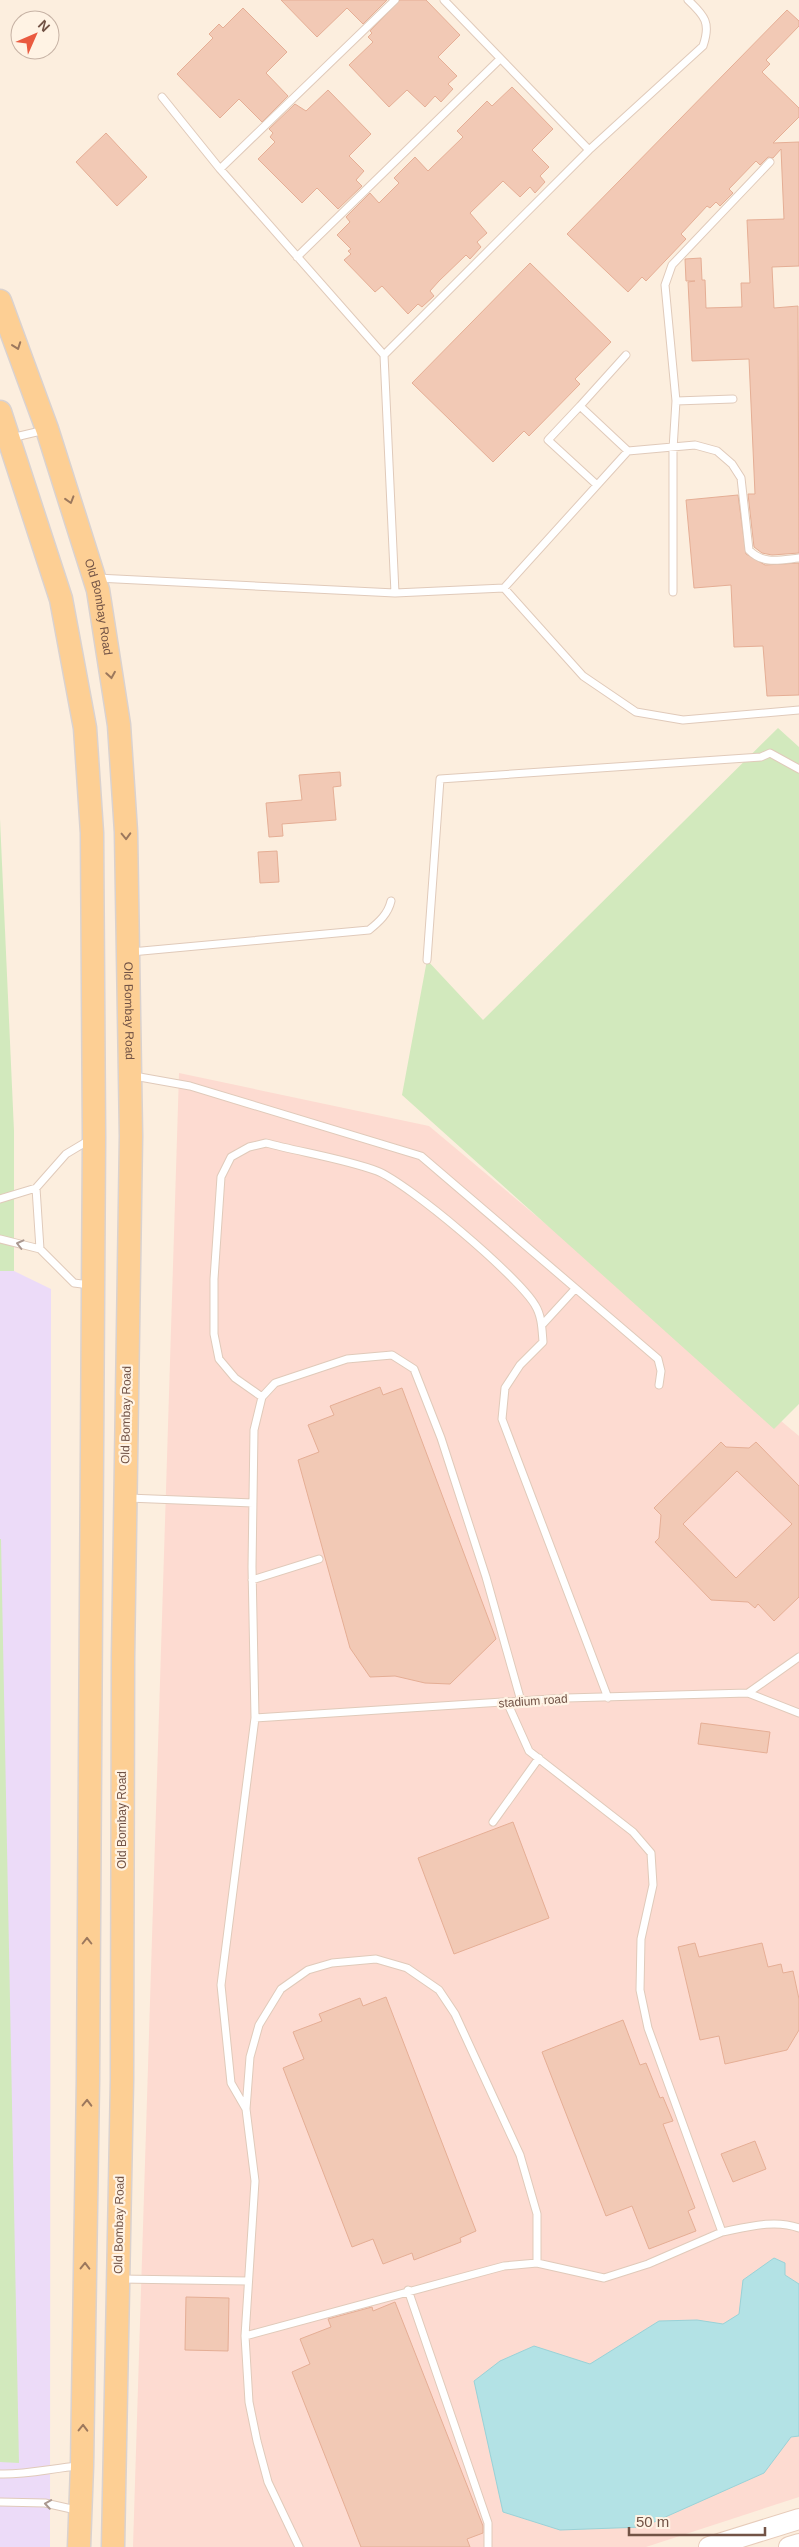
<svg xmlns="http://www.w3.org/2000/svg" width="799" height="2547" font-family="Helvetica,sans-serif">
	<style>
		.commercial { fill: #fddbd1 }
		.education { fill: #ecdbf8 }
		.green { fill: #d2e9bd }
		.water { fill: #b3e2e5; stroke: #99d2d7 }
		.building { fill: #f2c9b5; stroke: #e5ae95; fill-rule: evenodd }
		.lines { fill: none; stroke-linecap: round; stroke-linejoin: round }
		.service-casing { stroke: #e0caba; stroke-width: 9 }
		.secondary-casing { stroke: #e7ccba; stroke-width: 22 }
		.primary-casing { stroke: #dad2cf; stroke-width: 25 }
		.service { stroke: #fff; stroke-width: 7 }
		.secondary { stroke: #fff; stroke-width: 20 }
		.primary { stroke: #fdcf94; stroke-width: 22 }
		.oneway { stroke: #9c785d }
		.oneway2 { stroke: #aa9890 }
		.labels { text-anchor: middle; dominant-baseline: central; stroke-width: 4.5; stroke-linejoin: round; paint-order: stroke }
		.street-label { font-size: 12px; fill: #725346; stroke: #fff3e4 }
	</style>
	<rect width="100%" height="100%" fill="#fceede"/>
	<path class="commercial" d="M179,1073L429,1126L799,1436V2497L646,2547H133Z"/>
	<path class="education" d="M0,1271H14L51,1289L50,2547H0Z"/>
	<path class="green" d="M778,728L799,747V1404L774,1429L402,1095L427,960L483,1020Z
		M0,819L14,1131V1271H0Z
		M0,1539H1L19,2463L0,2462Z"/>
	<path class="water" d="M774,2258L785,2263V2275L799,2284V2436L791,2437L764,2473L643,2527L560,2530L503,2512L474,2381L500,2361L534,2346L590,2364L659,2321L697,2320L723,2324L739,2314L743,2280Z"/>
	<path class="building" d="M281,0H387L363,24L347,8L317,37Z
		M400,0H426L460,35L438,57L457,76L448,84L453,89L441,102L435,96L425,107L407,90L389,107L349,65L373,42L368,37L372,33L370,31Z
		M243,8L287,52L266,73L288,96L262,122L239,99L220,118L177,74L213,38L209,34L219,24L223,28Z
		M787,10L799,21V26L766,60L770,64L762,72L799,108V117L773,143L799,142V266L772,267L774,308L798,306L799,553L772,555L762,553L754,547L748,494H755L749,359L692,361L688,282L695,281H686L685,259L701,258L702,280H705L706,308L742,307L741,283H750L747,220L784,219L781,149L773,158L768,157L760,165L756,161L729,189L733,193L720,206L716,202L710,208L707,206L681,234L686,239L646,281L642,277L628,292L567,234Z
		M512,87L553,129L532,150L549,167L540,176L545,182L535,193L530,187L520,197L503,181L470,213L487,233L477,242L481,247L470,259L466,255L439,281L430,291L434,296L422,307L418,304L408,314L382,286L375,292L344,260L351,254L348,251L351,249L337,235L350,222L346,217L370,193L379,203L399,183L394,178L415,157L428,171L463,137L457,131L487,101L492,106Z
		M328,90L371,134L349,156L364,171L356,180L362,186L338,209L317,188L302,203L258,159L275,142L270,137L273,133L269,129L295,104L306,111Z
		M106,133L147,177L117,206L76,162Z
		M530,263L611,342L575,379L580,384L529,436L524,431L493,462L412,383Z
		M738,495L746,554L765,565L799,563V695L767,696L763,646L734,647L731,585L694,588L686,500Z
		M340,772L341,786L333,787L336,820L282,824L283,836L269,837L266,803L302,800L299,775Z
		M277,851L279,882L260,883L258,852Z
		M380,1387L383,1395L402,1388L496,1639L450,1684L425,1683L395,1676L370,1677L350,1648L298,1460L319,1452L308,1425L334,1415L330,1406Z
		M721,1442L726,1447L749,1448L756,1442L799,1486V1597L774,1621L758,1604L755,1608L748,1602L711,1600L655,1542L659,1538L661,1515L654,1508ZM737,1471L792,1524L736,1578L683,1524Z
		M701,1723L770,1732L767,1753L698,1744Z
		M513,1822L549,1918L454,1954L418,1858Z
		M695,1943L699,1957L762,1943L768,1967L781,1964L783,1973L793,1971L799,1999V2030L787,2050L725,2064L719,2036L700,2040L678,1947Z
		M386,1997L476,2231L460,2238L461,2242L414,2260L412,2253L383,2264L373,2239L352,2247L283,2068L304,2059L293,2032L322,2021L319,2014L360,1998L363,2006Z
		M623,2020L640,2065L646,2063L660,2098L663,2097L673,2121L663,2124L695,2208L688,2211L696,2231L649,2249L632,2206L606,2216L542,2052Z
		M755,2141L766,2169L733,2182L721,2154Z
		M186,2297L229,2298L228,2351L185,2350Z
		M395,2302L483,2526V2533L467,2539L470,2547H361L292,2372L310,2364L300,2339L331,2327L328,2319L372,2307L373,2311Z"/>
	<g class="lines">
		<g class="service-casing">
			<path id="service" d="M444,0L589,150
				M162,97L220,169L384,355
				M220,169L395,0
				M297,257L499,60
				M676,401L733,399
				M580,406L626,355
				M11,438L45,430
				M597,485L548,440L580,406L628,451L695,445L717,451L732,464L741,478L749,550C763,565 780,560 799,558
				M97,578L395,593L504,588L628,451
				M504,588L583,676L636,712L683,720L799,710
				M673,592V449L676,401L665,285L672,265L770,162
				M395,593L384,355L589,150L703,46C711,23 705,16 688,0
				M131,952L369,930C379,922 388,914 391,901
				M427,960L440,779L761,757L770,753L799,769
				M134,1076L190,1086L421,1156L658,1359L661,1371L659,1385
				M0,1199L36,1188
				M0,1239L40,1249
				M90,1285L74,1283L40,1249L36,1188L66,1154L91,1139
				M542,1325L575,1289
				M262,1397L235,1378L219,1359L214,1334V1279L221,1177L231,1157L249,1147L266,1143C300,1152 345,1159 377,1171C408,1183 518,1276 535,1305C542,1316 542,1330 543,1342L520,1365L505,1388L502,1419L608,1698
				M128,1498L253,1503
				M252,1580L319,1559
				M748,1693L799,1713
				M507,1702L529,1751L633,1832L651,1853L653,1885L641,1939L640,1990L648,2028L722,2232C747,2227 775,2219 799,2228
				M255,1718L566,1698L748,1693L799,1657
				M493,1822L539,1758
				M246,2109L231,2083L221,1985L255,1718L252,1567L254,1430L262,1397L275,1383L347,1359L392,1355L414,1369L441,1438L486,1577L521,1701
				M121,2279L248,2281
				M408,2290L488,2523V2547
				M245,2336L504,2266L537,2263L604,2278L648,2264L722,2232
				M0,2474C26,2475 53,2468 79,2466
				M0,2502L45,2503L76,2510
				M299,2547L268,2482L257,2441L249,2402L245,2336L255,2181L246,2109L250,2057L259,2025L281,1989L308,1970L332,1963L376,1959L407,1968L439,1990L455,2014L520,2155L537,2214V2263"/>
		</g>
		<g class="secondary-casing">
			<path id="secondary" d="M709,2547L799,2519
				M789,2547L799,2544"/>
		</g>
		<g class="primary-casing">
			<g id="primary">
				<path id="s1" d="M0,301L47,429L98,590L119,725L126,832L131,1136L123,1658L122,2080L113,2547"/>
				<path d="M0,412L61,599L85,728L92,833L94,1137L88,2079L82,2466L79,2547"/>
			</g>
		</g>
		<use href="#service" class="service"/>
		<use href="#secondary" class="secondary"/>
		<use href="#primary" class="primary"/>
	</g>
	<defs><path id="oneway-chevron" d="M-2-3.5L2.5 0L-2 3.5" fill="none" stroke-width="1.6" stroke-linecap="round" stroke-linejoin="round" transform="scale(1.25)"/></defs>
	<g class="oneway">
		<use href="#oneway-chevron" transform="translate(17 346) rotate(70)"/>
		<use href="#oneway-chevron" transform="translate(70 500) rotate(73)"/>
		<use href="#oneway-chevron" transform="translate(111 675) rotate(81)"/>
		<use href="#oneway-chevron" transform="translate(126 836) rotate(88)"/>
		<use href="#oneway-chevron" transform="translate(87 1941) rotate(-90)"/>
		<use href="#oneway-chevron" transform="translate(87 2103) rotate(-89)"/>
		<use href="#oneway-chevron" transform="translate(85 2266) rotate(-89)"/>
		<use href="#oneway-chevron" transform="translate(83 2428) rotate(-89)"/>
	</g>
	<g class="oneway2">
		<use href="#oneway-chevron" transform="translate(20 1244) rotate(-166)"/>
		<use href="#oneway-chevron" transform="translate(48 2504) rotate(-171)"/>
	</g>
	<g class="labels">
		<g class="street-label">
			<text stroke="none"><textPath href="#s1" startOffset="322">Old Bombay Road</textPath></text>
			<text stroke="none"><textPath href="#s1" startOffset="728">Old Bombay Road</textPath></text>
			<text transform="translate(126 1415) rotate(-89)">Old Bombay Road</text>
			<text transform="translate(533 1701) rotate(-4)">stadium road</text>
			<text transform="translate(122 1820) rotate(-90)">Old Bombay Road</text>
			<text transform="translate(119 2225) rotate(-89)">Old Bombay Road</text>
		</g>
	</g>
	<g transform="translate(35 35) rotate(45)"><circle r="24" fill="#fff3e4" stroke="#c7b3a5"/>
	<path d="M0-4L9 19L0 12L-9 19Z" fill="#ea5a3f"/>
	<text y="-8" font-size="14" font-weight="bold" text-anchor="middle" fill="#725346">N</text>
	</g>
	<path d="M629 2527v8h136v-8" fill="none" stroke="#725346" stroke-width="2.5"/>
	<text x="636" y="2527" font-size="15" fill="#725346" stroke="#fff3e4" stroke-width="4" paint-order="stroke">50 m</text>
</svg>
